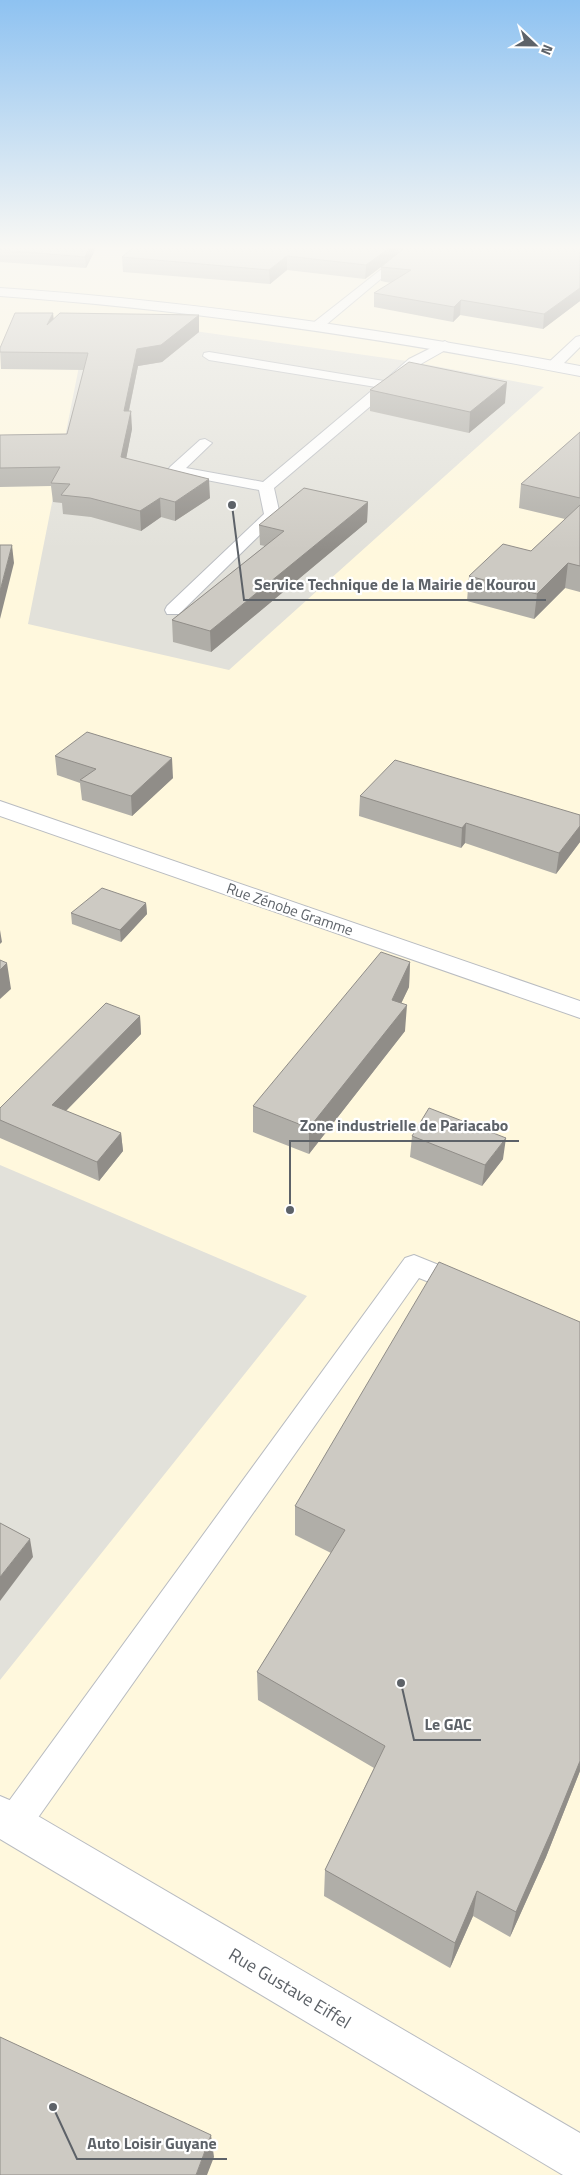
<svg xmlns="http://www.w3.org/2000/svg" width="580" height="2175" font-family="'Titillium Web',sans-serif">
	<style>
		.commercial { fill: #fff8dd }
		.industrial { fill: #e2e1da }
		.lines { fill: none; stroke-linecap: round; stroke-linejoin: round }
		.service-casing { stroke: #b9bcc1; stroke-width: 2 }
		.minor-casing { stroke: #b9bcc1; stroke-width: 2 }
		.secondary-casing { stroke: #b9bdc3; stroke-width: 2 }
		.service { fill: #fff; fill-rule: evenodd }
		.minor { fill: #fff; fill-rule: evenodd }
		.secondary { fill: #fff; fill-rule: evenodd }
		.wall { fill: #b0aea8 }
		.shaded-wall { fill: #908d88 }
		.building { fill: #cdcac3; stroke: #908d88 }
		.labels { text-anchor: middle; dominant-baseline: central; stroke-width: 4.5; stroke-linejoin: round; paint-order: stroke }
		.street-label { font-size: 15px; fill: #5d6268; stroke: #fff }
		.near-street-label { font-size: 18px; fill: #5d6268; stroke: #fff }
		.leader { fill: none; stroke: #5d6268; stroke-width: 2 }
		.callout-dot { fill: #5d6268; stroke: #fff; stroke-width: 2 }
		.callout-label { font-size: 16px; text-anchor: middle; font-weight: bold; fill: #5d6268; stroke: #fff; stroke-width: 4.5; stroke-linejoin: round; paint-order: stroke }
	</style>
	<rect width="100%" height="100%" fill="#f1efe6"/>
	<path class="commercial" d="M0,246H580V2175H0Z"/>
	<path class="industrial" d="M89,316L414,362L544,387L229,670L28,624Z
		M0,1165L307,1296L0,1680Z"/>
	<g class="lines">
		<g class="service-casing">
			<path id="service" d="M397,257L401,258V262L321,329H313L311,326L313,323Z
				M580,336V347L558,369H548L546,366L548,363L576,337Z
				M445,341L451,345L449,348L419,365L274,488L280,515L277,518L179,614H167L165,610L167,606L264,514L259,490L170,473L168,470L170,467L200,440L205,439L212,443L186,468L263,482L376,387L209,360L203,356L204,353L209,352L384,381L409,359Z
				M414,1255L471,1278L475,1285L471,1292L462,1295L419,1278L25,1836L13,1841L1,1836V1812L405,1258Z"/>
		</g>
		<g class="minor-casing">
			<path id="minor" d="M0,801L580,1001V1018L0,816Z
				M0,1796L14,1802L580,2133V2175H563L0,1839Z"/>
		</g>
		<g class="secondary-casing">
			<path id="secondary" d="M0,288C195,301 388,330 580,366V376C388,339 195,310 0,296Z"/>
		</g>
		<use href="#service" class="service"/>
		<use href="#minor" class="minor"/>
		<use href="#secondary" class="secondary"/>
	</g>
	<path class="wall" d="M0,246H97L86,268L0,262Z
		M135,246H580V301L543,329L460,315L453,322L374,307V293L391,283L381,281V267L365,279L287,270L270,284L123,272L122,257Z
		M54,319L199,332L162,362L138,366L129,411L132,429L126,458L210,498L175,521L161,517L141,531L91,517L63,514L62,503L53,502L51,486L0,487V435L67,434L84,370L1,369L0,348Z
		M370,390L505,403L469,433L370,411Z
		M580,432V592L565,588L534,619L467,601L469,576L531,551L565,519L519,508L521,484Z
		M368,502L367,522L211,652L173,642L172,620L265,546L260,545L259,525Z
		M55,756L173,778L132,816L82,800L80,783L57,775Z
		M360,796L580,815V842L556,874L465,843L461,848L359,816Z
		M146,903L147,914L121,942L72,924L71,913Z
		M410,962L409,987L401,1003L405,1031L309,1154L253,1132V1106Z
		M140,1016L141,1034L66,1111L121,1133L123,1151L99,1181L0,1138V1120Z
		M412,1136L503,1159L482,1186L410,1157Z
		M580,1322V1771L546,1857L510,1937L473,1916L450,1968L324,1896L325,1870L374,1768L258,1700L257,1672L331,1553L295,1535V1506Z"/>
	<path class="shaded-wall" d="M90,246H97L86,268L85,257Z
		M392,246H398L397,255L365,279L366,265Z
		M287,256V270L270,284L269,270Z
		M580,288V301L543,329L544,314Z
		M461,300L460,315L453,322L454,307Z
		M53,313L55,330L47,325Z
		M199,315V332L162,362L138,366L125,429L124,411L137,349Z
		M507,382L505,403L469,433L470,412Z
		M131,411L132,429L123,475L121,457Z
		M209,479L210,498L175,521V502Z
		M160,498L161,517L141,531L140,511Z
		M368,502L367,522L211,652L210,631Z
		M12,545L14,563L0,619V591Z
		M568,563L565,588L534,619L537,594Z
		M172,758L173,778L132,816L131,796Z
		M466,823L465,843L461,848L462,828Z
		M580,826V842L556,874L559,853Z
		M146,903L147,914L121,942L120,930Z
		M0,930L2,942L0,944Z
		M410,962L409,987L391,1025L407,1005L405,1031L309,1154V1128L392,1000Z
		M7,963L11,989L0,999V970Z
		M140,1016L141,1034L54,1123L52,1105Z
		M121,1133L123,1151L99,1181L97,1162Z
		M506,1138L503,1159L482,1186L485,1165Z
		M30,1539L33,1557L0,1601V1577Z
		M580,1761V1771L546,1857L510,1937L516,1912Z
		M477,1891L473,1916L450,1968L455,1943Z
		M211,2135L214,2157L207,2175H196Z"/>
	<path class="building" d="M0,246H90L85,257L0,250Z
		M135,246H392L366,265L287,256L269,270L122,257Z
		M403,246H580V288L544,314L461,300L454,307L374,293L411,270L381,267L403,249Z
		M15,313H53L47,325L60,313L199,315L161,345L137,349L124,411H131L121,457L209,479L175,502L160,498L140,511L90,498L61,495L70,484L51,483L60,467L0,468V435L67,434L88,353L0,352V348Z
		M409,362L507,382L470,412L370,390Z
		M580,432V498L521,484Z
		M304,488L368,502L210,631L172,620L284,531L259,525Z
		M580,505V566L568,563L537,594L469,576L503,544L531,551Z
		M0,545H12L0,591Z
		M87,732L172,758L131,796L80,780L96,769L55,756Z
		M395,760L580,815V826L559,853L466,823L462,828L360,796Z
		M102,888L146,903L120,930L71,913Z
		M381,952L410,962L392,1000L407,1005L309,1128L253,1106Z
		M0,960L7,963L0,970Z
		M106,1003L140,1016L52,1105L121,1133L97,1162L0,1120V1108Z
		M429,1108L506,1138L485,1165L412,1136Z
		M439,1262L580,1322V1761L552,1830L516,1912L477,1891L455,1943L325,1870L385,1746L257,1672L345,1530L295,1506Z
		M0,1523L30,1539L0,1577Z
		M0,2037L211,2135L196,2175H0Z"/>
	<linearGradient id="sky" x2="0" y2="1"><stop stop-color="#8ec2f1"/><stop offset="0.45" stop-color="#f9f8f4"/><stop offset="1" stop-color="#f9f8f4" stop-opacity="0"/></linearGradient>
	<rect width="580" height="550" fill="url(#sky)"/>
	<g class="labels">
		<g class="street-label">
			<text transform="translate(290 909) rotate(19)">Rue Zénobe Gramme</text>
		</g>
		<g class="near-street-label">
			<text transform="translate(290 1988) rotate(31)">Rue Gustave Eiffel</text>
		</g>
	</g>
	<path class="leader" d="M232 505L244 600H546M290 1210L290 1141H519M401 1683L414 1740H481M53 2107L77 2159H227"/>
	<g class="callout-dot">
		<circle cx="232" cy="505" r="5"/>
		<circle cx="290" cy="1210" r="5"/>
		<circle cx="401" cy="1683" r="5"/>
		<circle cx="53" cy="2107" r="5"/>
	</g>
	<g class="callout-label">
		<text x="395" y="590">Service Technique de la Mairie de Kourou</text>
		<text x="404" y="1131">Zone industrielle de Pariacabo</text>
		<text x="448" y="1730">Le GAC</text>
		<text x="152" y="2149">Auto Loisir Guyane</text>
	</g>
	<g transform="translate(535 45) rotate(112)" stroke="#ffffff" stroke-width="4" paint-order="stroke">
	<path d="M0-4L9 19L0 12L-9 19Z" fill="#5d6268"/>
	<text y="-8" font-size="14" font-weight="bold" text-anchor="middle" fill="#5d6268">N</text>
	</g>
</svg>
